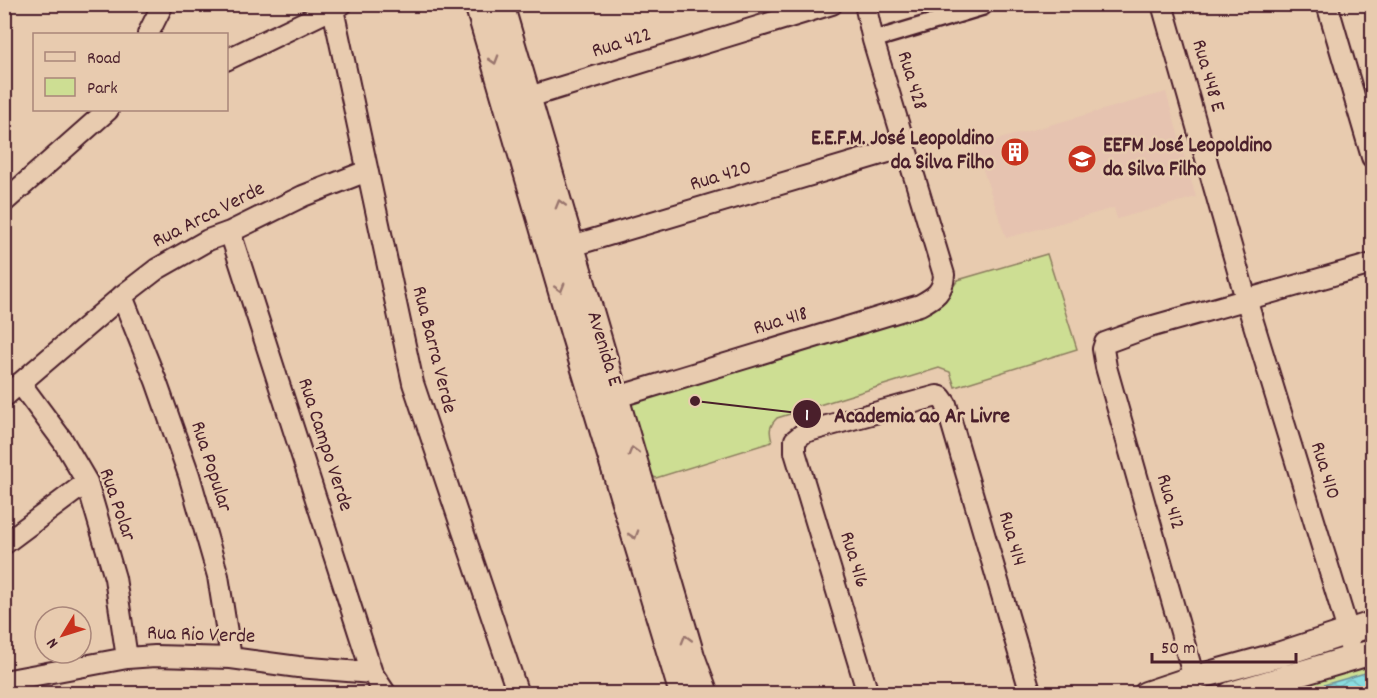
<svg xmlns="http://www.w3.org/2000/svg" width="1377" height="698" font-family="Dekko,sans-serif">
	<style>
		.built { fill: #e6c3b0 }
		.green { fill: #cdde93; stroke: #8c7e5f; stroke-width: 1.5 }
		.water { fill: url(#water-waves); stroke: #709098; stroke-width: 1.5 }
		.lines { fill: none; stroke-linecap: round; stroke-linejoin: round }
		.pedestrian-casing { stroke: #4a1f2b; stroke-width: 20 }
		.minor-casing { stroke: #4a1f2b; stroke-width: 24 }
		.tertiary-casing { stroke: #4a1f2b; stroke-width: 28 }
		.pedestrian { stroke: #e8cbaf; stroke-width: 15 }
		.minor { stroke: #e8cbaf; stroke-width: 20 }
		.tertiary { stroke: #e8cbaf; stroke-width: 24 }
		.oneway { stroke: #99756d }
		.labels { text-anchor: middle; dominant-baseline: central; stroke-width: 5; stroke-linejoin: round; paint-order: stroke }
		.street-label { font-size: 21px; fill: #4a1f2b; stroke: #e8cbaf }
		.poi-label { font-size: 21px; font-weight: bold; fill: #4a1f2b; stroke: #e8cbaf; text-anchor: end }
		.leader { fill: none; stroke: #4a1f2b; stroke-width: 2 }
		.callout-dot { fill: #4a1f2b; stroke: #e8cbaf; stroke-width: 2 }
		.mark-label { font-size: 18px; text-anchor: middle; font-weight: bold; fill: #fff }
		.callout-label { font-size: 22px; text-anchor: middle; font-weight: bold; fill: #4a1f2b; stroke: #e8cbaf; stroke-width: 5; stroke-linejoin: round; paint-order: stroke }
	</style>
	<defs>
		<pattern id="water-waves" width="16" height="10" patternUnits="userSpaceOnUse" patternTransform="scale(1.5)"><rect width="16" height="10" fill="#8adce0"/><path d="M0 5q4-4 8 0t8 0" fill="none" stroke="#79bcc0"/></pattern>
	</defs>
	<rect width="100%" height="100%" fill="#e8cbaf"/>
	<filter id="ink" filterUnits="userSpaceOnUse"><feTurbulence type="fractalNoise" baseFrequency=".0167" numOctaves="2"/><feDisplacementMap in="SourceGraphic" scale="12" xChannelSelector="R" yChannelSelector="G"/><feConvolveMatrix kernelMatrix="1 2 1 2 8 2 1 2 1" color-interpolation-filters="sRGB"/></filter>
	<g filter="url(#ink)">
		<path class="built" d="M1166,92L1196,197L1117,219L1114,208L1006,238L975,146Z"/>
		<path class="green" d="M1047,254L1077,349L955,387L950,372L939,368L777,418C769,426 769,431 772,442L656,478L648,474L626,404L944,299L958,280Z
			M1372,657V693L1244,694Z"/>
		<path class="water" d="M1372,671V693H1296Z
			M181,688L196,693H139Z"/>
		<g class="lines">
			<g class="pedestrian-casing">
				<path id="pedestrian" d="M873,40L983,7L985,4"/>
			</g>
			<g class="minor-casing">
				<path id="minor" d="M1162,4L1246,299L1348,631L1350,647
					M1327,4L1372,157
					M333,9L413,383L518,694
					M148,34L163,4
					M226,60L342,4
					M529,97L832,4
					M4,202L108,110
					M230,232L372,673
					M558,250L905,147
					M122,296L156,381L189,475L218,576L231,658
					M20,383L63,441L87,482L115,578L127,658
					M4,397L122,296L157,269L208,240L230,232L303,196L367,171
					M617,397L920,305C935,297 943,292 944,275L873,40L865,4
					M4,544L87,482
					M1194,678L1106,367L1103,349L1105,343L1146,328L1372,264
					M4,681L127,658L155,656L231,658L298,667L372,673L386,694
					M868,694L795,452V440L805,432L937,396L941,397L946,404L1031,694"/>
			</g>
			<g class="tertiary-casing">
				<path id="tertiary" d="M477,4L573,333L682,694
					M501,4L692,656L706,694
					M1146,694L1194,678L1278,655L1372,624
					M1231,694L1372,652"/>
			</g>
			<use href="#pedestrian" class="pedestrian"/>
			<use href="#minor" class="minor"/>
			<use href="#tertiary" class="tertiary"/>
		</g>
		<defs><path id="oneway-chevron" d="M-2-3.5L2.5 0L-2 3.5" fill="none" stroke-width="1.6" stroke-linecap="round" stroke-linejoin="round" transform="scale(1.5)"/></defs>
		<g class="oneway">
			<use href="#oneway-chevron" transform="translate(494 60) rotate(73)"/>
			<use href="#oneway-chevron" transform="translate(560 204) rotate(-106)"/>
			<use href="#oneway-chevron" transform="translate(560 288) rotate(74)"/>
			<use href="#oneway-chevron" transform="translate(633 451) rotate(-106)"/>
			<use href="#oneway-chevron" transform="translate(634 535) rotate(73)"/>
			<use href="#oneway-chevron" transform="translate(686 639) rotate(-106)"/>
		</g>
	</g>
	<defs>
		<g id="building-disc" transform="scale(1.5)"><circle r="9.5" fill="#c8321e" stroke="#e8cbaf"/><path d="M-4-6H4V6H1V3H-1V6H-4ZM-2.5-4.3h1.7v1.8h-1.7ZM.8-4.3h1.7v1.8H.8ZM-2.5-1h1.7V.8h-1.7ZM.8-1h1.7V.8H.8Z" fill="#fff"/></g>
		<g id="school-disc" transform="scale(1.5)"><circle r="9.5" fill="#c8321e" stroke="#e8cbaf"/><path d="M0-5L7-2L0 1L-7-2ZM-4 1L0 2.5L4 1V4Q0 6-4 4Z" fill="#fff"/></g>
	</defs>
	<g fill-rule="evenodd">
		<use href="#building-disc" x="1015" y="152"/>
		<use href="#school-disc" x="1082" y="159"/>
	</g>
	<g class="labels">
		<g class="street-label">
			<text transform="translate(622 44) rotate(-17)">Rua 422</text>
			<text transform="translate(1207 76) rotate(74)">Rua 448 E</text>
			<text transform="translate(911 81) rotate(73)">Rua 428</text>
			<text transform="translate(721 177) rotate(-17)">Rua 420</text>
			<text transform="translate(209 216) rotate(-27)">Rua Arca Verde</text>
			<text transform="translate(781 322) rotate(-17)">Rua 418</text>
			<text transform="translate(603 349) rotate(73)">Avenida E</text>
			<text transform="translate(433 350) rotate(76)">Rua Barra Verde</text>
			<text transform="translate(324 445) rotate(72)">Rua Campo Verde</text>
			<text transform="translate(210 467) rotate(72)">Rua Popular</text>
			<text transform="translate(1324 471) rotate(73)">Rua 410</text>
			<text transform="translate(1169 502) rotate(74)">Rua 412</text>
			<text transform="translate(116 505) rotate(71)">Rua Polar</text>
			<text transform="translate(1011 539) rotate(74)">Rua 414</text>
			<text transform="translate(853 560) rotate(73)">Rua 416</text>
			<text transform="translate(201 636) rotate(2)">Rua Rio Verde</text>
		</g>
		<g class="poi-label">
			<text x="994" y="140">E.E.F.M. José Leopoldino<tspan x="994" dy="24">da Silva Filho</tspan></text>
			<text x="1103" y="147" text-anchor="start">EEFM José Leopoldino<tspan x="1103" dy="24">da Silva Filho</tspan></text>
		</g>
	</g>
	<path class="leader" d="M695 401L807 414"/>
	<g class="callout-dot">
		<circle cx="695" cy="401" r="6"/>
		<circle cx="807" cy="414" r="15"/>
	</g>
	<g class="mark-label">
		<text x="807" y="420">1</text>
	</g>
	<g class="callout-label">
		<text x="922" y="422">Academia ao Ar Livre</text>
	</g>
	<rect width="1377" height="698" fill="none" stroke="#e8cbaf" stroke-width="24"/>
	<rect x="12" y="12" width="1353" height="674" fill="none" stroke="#4a1f2b" stroke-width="2" filter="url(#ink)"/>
	<rect x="33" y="33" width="195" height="78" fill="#e8cbaf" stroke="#a9867a" stroke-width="1.5"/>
	<rect x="45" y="52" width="30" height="9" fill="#e8cbaf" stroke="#a9867a" stroke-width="1.5"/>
	<text x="87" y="63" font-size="18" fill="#4a1f2b">Road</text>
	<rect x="45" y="78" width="30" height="18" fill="#cdde93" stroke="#a9867a" stroke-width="1.5"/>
	<text x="87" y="93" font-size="18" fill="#4a1f2b">Park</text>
	<g transform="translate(63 635) rotate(232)"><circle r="28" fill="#e8cbaf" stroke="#a9867a" stroke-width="1.5"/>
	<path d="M0-4.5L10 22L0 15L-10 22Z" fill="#c8321e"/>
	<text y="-9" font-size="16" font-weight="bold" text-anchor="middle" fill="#4a1f2b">N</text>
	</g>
	<path d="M1152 653v9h144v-9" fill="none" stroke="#4a1f2b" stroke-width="3"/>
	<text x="1161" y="653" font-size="18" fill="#4a1f2b" stroke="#e8cbaf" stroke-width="4.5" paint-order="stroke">50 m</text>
</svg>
